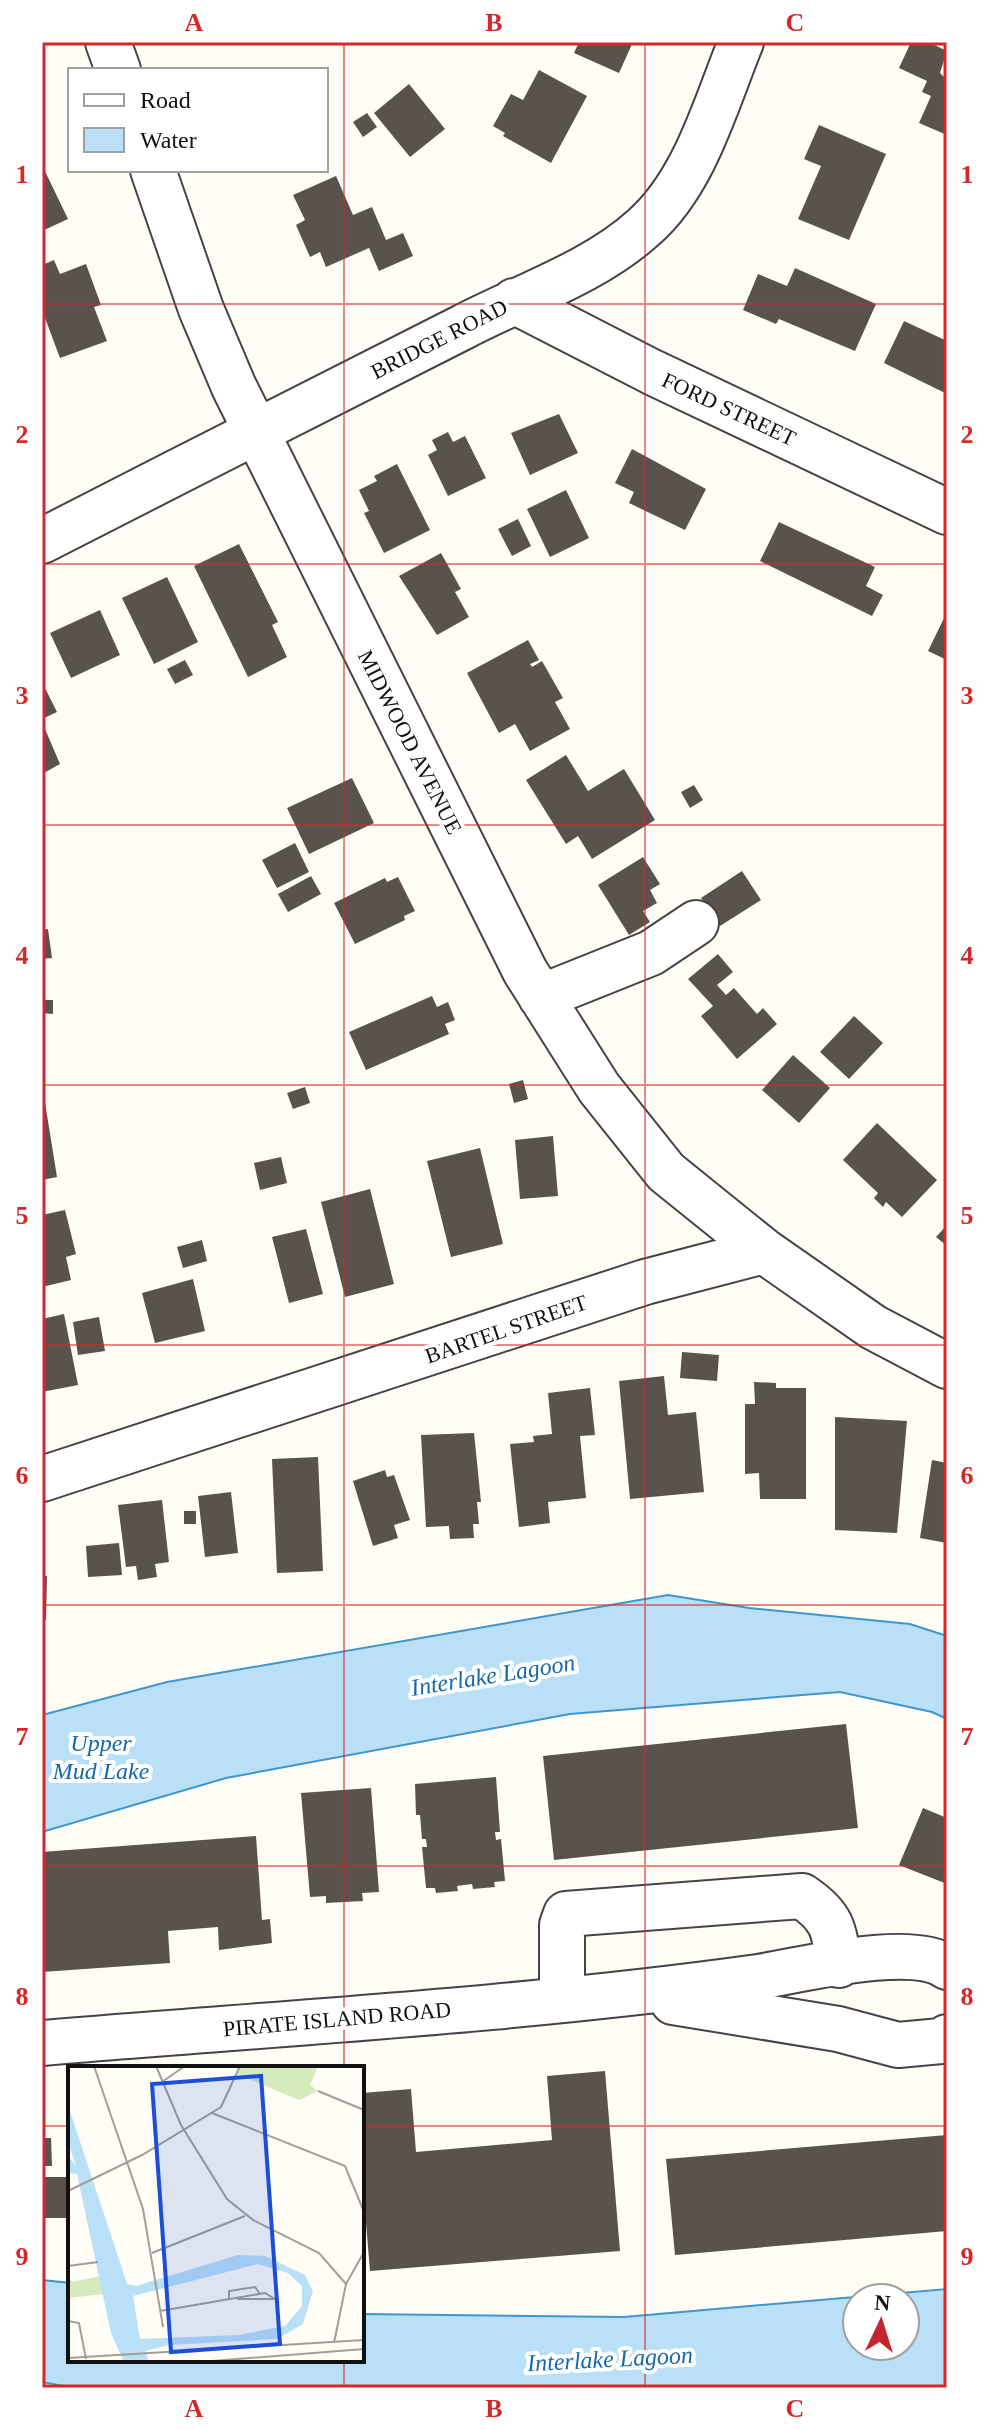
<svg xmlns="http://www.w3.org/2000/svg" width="989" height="2430" font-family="'Times New Roman',serif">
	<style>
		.water { fill: #b9e0f7; stroke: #3f96cf; stroke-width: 2; fill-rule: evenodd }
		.building { fill: #5a524d }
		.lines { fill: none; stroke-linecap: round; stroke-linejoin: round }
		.minor-casing { stroke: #444; stroke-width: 48 }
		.minor { stroke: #fff; stroke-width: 44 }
		.grid { fill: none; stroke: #d62828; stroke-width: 2; stroke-opacity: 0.55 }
		.labels { text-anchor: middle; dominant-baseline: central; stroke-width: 8; stroke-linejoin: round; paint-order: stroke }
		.street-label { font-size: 22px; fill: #111; stroke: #fff }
		.water-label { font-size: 24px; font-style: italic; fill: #1768a6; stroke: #fff }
		.inset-road { fill: none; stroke: #a09f9a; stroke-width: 2 }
		.view { fill: #1d4ed8; fill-opacity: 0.15; stroke: #1d4ed8; stroke-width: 4 }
		.inset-edge { fill: none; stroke: #111; stroke-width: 4 }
		.neatline { fill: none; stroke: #d62828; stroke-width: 3 }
		.grid-label { font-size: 26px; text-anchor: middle; font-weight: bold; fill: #d62828 }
	</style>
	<rect width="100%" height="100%" fill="#fffdf5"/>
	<path class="water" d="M668,1595L749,1608L910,1624L947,1636V1719L932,1712L840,1692L570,1714L226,1778L42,1832V1715L167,1682Z
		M42,2280L70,2283V2360H362V2314L624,2317L947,2289V2387L74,2388L42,2382ZM857,2298H905V2346H857Z"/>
	<path class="building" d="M579,42H633L619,73L574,53Z
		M911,42H928L947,51L940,73L947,80V135L919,123L931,96L922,92L927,81L899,68Z
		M539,70L587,96L551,163L503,136L505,133L493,126L511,94L523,100Z
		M409,84L445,129L410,157L374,113Z
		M367,113L377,127L363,137L353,122Z
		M819,125L886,154L849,240L798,219L821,166L804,159Z
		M42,165L68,219L42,231Z
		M336,176L353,215L372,207L386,240L403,233L413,256L379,271L369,248L326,267L320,252L310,257L296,225L305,220L293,195Z
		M54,260L60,274L86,264L101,305L94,307L107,341L60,358L42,310V265Z
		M795,268L876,304L855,351L779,319L776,324L743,310L758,274L787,286Z
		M904,321L947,341V394L884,363Z
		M559,414L578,453L530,475L511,433Z
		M448,432L453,442L465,436L486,478L448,496L428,455L437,450L432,440Z
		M632,449L706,489L685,530L629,503L634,492L615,483Z
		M397,464L430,530L384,553L364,513L369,511L359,490L377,481L374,476Z
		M566,490L589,538L550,557L527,509Z
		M518,519L531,546L512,556L498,529Z
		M779,522L875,567L866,586L883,595L872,616L760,561Z
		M239,544L278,622L272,625L287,657L248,677L194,566Z
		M441,553L461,589L455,592L469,617L437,635L399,576Z
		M167,577L198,642L154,664L122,598Z
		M100,610L120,655L71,678L50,633Z
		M947,612V660L928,651Z
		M528,640L539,660L530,664L532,667L542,661L563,698L555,702L570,729L530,751L515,724L499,733L467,673Z
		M185,660L193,675L175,684L167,669Z
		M42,682L57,712L42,719Z
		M42,722L60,764L42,774Z
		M566,755L588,791L624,769L655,820L592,859L578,836L566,844L526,780Z
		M352,778L374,823L309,854L287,808Z
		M694,785L703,800L690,808L681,792Z
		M295,843L309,872L277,888L262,860Z
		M643,857L660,884L650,890L657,903L643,911L650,922L629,935L598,885Z
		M742,871L761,900L720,926L701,898Z
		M311,876L321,894L288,912L278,894Z
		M398,877L415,911L404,916L405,920L355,944L334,903L385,878L387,882Z
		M48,929L52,958L42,959V930Z
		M718,954L733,972L717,985L726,995L734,988L757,1014L763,1008L777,1024L737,1059L701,1016L713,1006L688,979Z
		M432,996L437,1007L448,1002L455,1020L445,1024L449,1034L366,1070L349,1032Z
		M42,1000H53V1014L42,1013Z
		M854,1016L883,1043L849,1079L820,1052Z
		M793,1055L830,1088L799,1123L762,1090Z
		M523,1080L528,1099L514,1103L509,1084Z
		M42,1084L57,1177L42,1180Z
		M305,1087L310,1103L293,1109L287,1093Z
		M877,1123L937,1180L902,1217L886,1202L883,1207L874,1198L878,1193L843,1160Z
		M553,1136L558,1196L520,1199L515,1140Z
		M480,1148L503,1244L451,1257L427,1161Z
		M281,1157L287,1183L260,1190L254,1163Z
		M370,1189L394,1284L345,1297L321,1202Z
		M65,1210L76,1254L66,1257L71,1280L42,1287V1215Z
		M947,1225V1246L936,1237Z
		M306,1229L323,1294L289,1303L272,1237Z
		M202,1240L207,1261L183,1268L177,1247Z
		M193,1279L205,1331L155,1343L142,1293Z
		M64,1314L78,1385L42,1392V1319Z
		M99,1317L105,1351L78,1355L73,1322Z
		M682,1352L719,1355L717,1381L680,1378Z
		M664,1376L668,1415L696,1412L704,1492L630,1499L619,1381Z
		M754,1382L776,1383V1388H806V1499H760L759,1473L745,1474V1404H755Z
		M590,1388L595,1435L580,1436L586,1498L548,1502L550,1523L519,1527L510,1444L534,1442L533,1436L552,1434L548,1393Z
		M835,1417L907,1421L897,1533L835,1530Z
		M474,1433L481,1502H477L479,1524H473L474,1538L450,1539L449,1526L426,1527L421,1435Z
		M318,1457L323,1571L277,1573L272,1459Z
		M932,1460L947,1463V1543L920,1538Z
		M385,1470L387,1477L394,1475L410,1520L394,1525L398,1538L373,1546L353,1481Z
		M231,1492L238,1553L205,1557L198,1496Z
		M162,1500L169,1562L155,1564L157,1577L138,1580L136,1566L126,1567L118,1505Z
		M184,1511H196V1524H184Z
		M119,1543L122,1575L88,1577L86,1546Z
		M42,1576H47L46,1620H42Z
		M846,1724L858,1828L554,1860L543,1756Z
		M496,1777L500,1832H495L496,1840L501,1839L505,1881L494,1882L495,1887L473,1889L472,1884L457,1886L458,1891L436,1893L435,1888H426L422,1847H427L426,1839H422L420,1815H416L415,1784Z
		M371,1788L379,1892L362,1893L363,1901L326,1903V1896L310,1897L301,1793Z
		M923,1808L947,1818V1884L899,1865Z
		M256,1836L262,1920L270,1919L272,1943L219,1950L218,1927L168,1931L170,1963L42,1972V1852Z
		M605,2071L620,2251L370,2271L362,2175V2093L411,2089L416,2152L552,2140L547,2076Z
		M947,2135V2231L675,2255L666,2159Z
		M42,2138H51L52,2166H45V2177H69V2218H42Z"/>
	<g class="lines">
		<g class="minor-casing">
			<path id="minor" d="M108,42L118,70
				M153,170L201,309L234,387L525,971L599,1088L666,1172L764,1251L873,1327L947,1366
				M514,301L652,372L947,512
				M42,541C182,469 323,398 463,327C522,296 593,273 643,228C695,183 716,103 741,42
				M541,997L651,953L696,923
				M42,1479L645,1282L764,1251
				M562,2000V1925L566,1914L802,1896C833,1917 834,1929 839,1965
				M673,2002L838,2029L898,2045L941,2041L947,2037
				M42,2043C281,2023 521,2010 758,1977C802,1970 911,1942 947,1967"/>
		</g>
		<use href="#minor" class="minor"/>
	</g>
	<path class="grid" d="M344,42V2068M645,42V2388M42,304H947M42,564H947M42,825H947M42,1085H947M42,1345H947M42,1605H947M42,1866H947M42,2126H70M362,2126H947M344,2360V2388"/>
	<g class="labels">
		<g class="street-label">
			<text transform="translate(439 339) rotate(-27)">BRIDGE ROAD</text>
			<text transform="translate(729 409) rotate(25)">FORD STREET</text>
			<text transform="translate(410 742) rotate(63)">MIDWOOD AVENUE</text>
			<text transform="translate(506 1329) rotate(-19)">BARTEL STREET</text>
			<text transform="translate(337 2019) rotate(-5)">PIRATE ISLAND ROAD</text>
		</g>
		<g class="water-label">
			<text transform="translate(493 1675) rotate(-9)">Interlake Lagoon</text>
			<text x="101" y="1743">Upper<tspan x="101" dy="28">Mud Lake</tspan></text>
			<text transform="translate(610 2359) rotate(-3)">Interlake Lagoon</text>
		</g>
	</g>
	<g transform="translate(68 2066)">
		<rect width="296" height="296" fill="#fffdf5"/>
		<path d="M172,0H250L242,19L250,25L231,34L169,8ZM0,210L4,216L32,210L36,228L0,232Z" fill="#d5ebbd"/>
		<path d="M0,39L59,218L68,220L170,189L197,190L237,209L245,225L235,258L209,273L101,279L77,285L81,296H56L43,267L9,108L0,107V90L8,100L0,76ZM190,198L220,207L234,220V240L217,260L171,269L72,273L65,230Z" fill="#b9e0f7" fill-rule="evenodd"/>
		<path class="inset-road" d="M26,0L75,143L95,261M88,0L113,59L159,133L185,154L251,187L278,218M94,16L117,0M250,25L296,44M144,47L277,100L296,146M0,125L74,89L153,41L172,0M84,187L177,150M0,200L30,196M161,234V225L187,221L192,228M92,245L197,227L207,233H169M0,255L11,257L18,293M266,277L278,218L296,186M0,292L296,274M132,296L296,283"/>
		<path class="view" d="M193,10L212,278L103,286L84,18Z"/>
		<rect width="296" height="296" class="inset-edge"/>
	</g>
	<rect width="989" height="2430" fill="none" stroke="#ffffff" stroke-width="88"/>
	<rect x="68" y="68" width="260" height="104" fill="#ffffff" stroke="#a0a0a0" stroke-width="2"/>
	<rect x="84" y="94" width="40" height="12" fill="#ffffff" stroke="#a0a0a0" stroke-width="2"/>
	<text x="140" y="108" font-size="24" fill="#111111">Road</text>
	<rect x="84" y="128" width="40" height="24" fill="#b9e0f7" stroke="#a0a0a0" stroke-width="2"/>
	<text x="140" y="148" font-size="24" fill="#111111">Water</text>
	<g transform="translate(881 2322) rotate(4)"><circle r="38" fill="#ffffff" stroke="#a0a0a0" stroke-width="2"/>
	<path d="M0-6L14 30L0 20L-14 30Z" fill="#c4262e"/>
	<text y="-12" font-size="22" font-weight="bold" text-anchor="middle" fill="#111111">N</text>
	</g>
	<rect x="44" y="44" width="901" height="2342" class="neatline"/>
	<g class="grid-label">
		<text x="194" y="31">A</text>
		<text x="494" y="31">B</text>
		<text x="795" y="31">C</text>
		<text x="22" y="183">1</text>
		<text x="967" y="183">1</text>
		<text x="22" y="443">2</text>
		<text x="967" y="443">2</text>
		<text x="22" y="704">3</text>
		<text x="967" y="704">3</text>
		<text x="22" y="964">4</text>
		<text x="967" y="964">4</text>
		<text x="22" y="1224">5</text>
		<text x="967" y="1224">5</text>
		<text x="22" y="1484">6</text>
		<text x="967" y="1484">6</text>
		<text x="22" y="1745">7</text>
		<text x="967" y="1745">7</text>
		<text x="22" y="2005">8</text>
		<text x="967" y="2005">8</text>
		<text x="22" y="2265">9</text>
		<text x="967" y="2265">9</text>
		<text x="194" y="2417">A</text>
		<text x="494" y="2417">B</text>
		<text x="795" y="2417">C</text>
	</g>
</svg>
